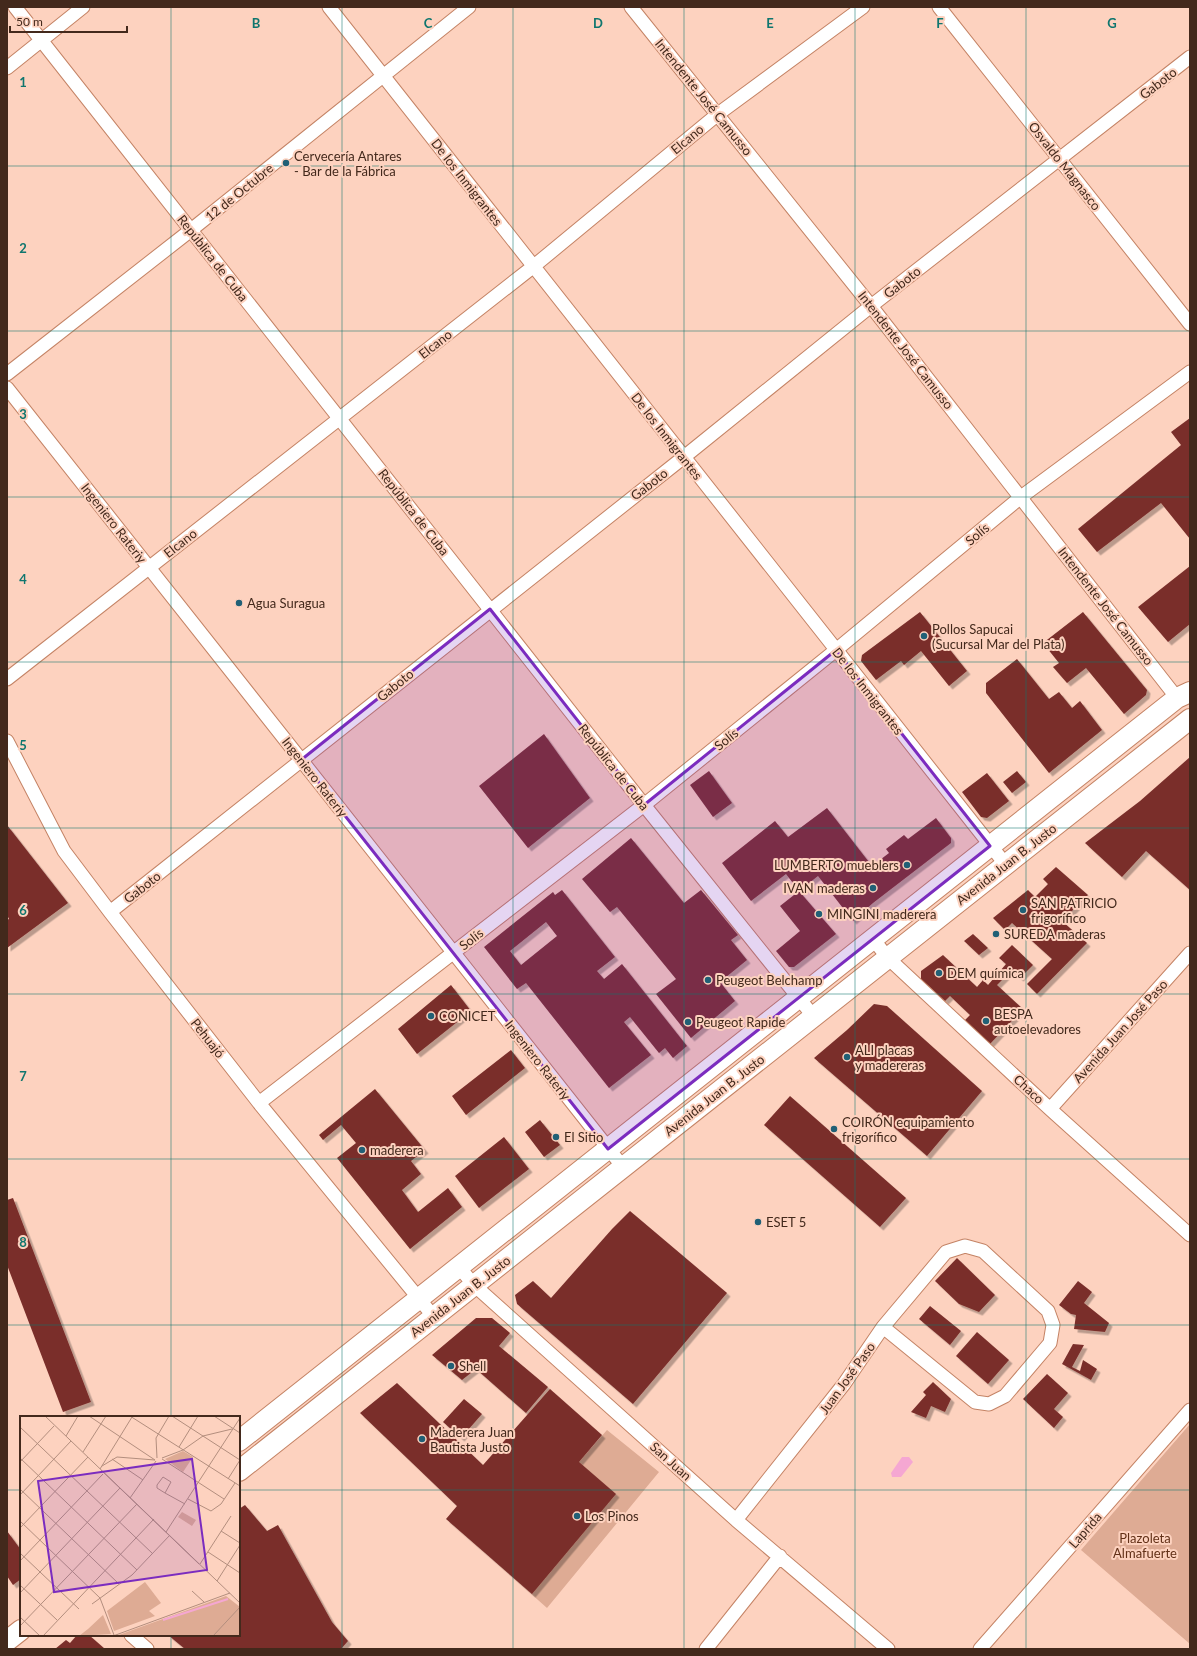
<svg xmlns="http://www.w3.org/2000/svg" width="1197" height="1656" font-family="Lato,sans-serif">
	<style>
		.green { fill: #deab94 }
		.water { fill: #f5a7d2 }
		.building { fill: #7a2f2b; fill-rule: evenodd; filter: url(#shadow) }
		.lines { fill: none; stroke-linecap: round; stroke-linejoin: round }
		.street-casing { stroke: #c48365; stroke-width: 15 }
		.primary-casing { stroke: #c48365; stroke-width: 22 }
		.street { stroke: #fff; stroke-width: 13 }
		.primary { stroke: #fff; stroke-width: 20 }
		.marked { fill: #7b2cbf; fill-opacity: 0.2; stroke: #7b2cbf; stroke-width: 3; stroke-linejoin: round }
		.grid { fill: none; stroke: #0f766e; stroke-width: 1; stroke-opacity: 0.55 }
		.poi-dot { fill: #216076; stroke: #fdd2bf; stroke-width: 1.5 }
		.labels { text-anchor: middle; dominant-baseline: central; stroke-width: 4; stroke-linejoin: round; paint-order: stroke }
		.street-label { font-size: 13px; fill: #43291c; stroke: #fdd2bf }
		.poi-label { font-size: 13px; fill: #43291c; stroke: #fdd2bf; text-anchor: start }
		.park-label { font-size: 13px; fill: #623017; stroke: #fdd2bf }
		.inset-river { fill: none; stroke: #f5a7d2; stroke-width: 2 }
		.inset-road { fill: none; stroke: #b38e7e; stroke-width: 1 }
		.view { fill: #7b2cbf; fill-opacity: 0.15; stroke: #7b2cbf; stroke-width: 2 }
		.inset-edge { fill: none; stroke: #43291c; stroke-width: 2 }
		.grid-label { font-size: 13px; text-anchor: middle; font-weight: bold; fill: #0f766e; stroke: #fdd2bf; stroke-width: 4; stroke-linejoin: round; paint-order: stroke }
	</style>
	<defs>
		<filter id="shadow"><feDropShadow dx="3.5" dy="3.5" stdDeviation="0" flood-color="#0004"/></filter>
	</defs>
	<rect width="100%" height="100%" fill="#fdd2bf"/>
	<path class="green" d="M1190,1424V1644L1081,1550Z
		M607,1430L659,1472L547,1608L493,1560Z"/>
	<path class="water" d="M902,1457H909L913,1462L901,1477H892L891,1473Z"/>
	<path class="building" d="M1190,418V539L1161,503L1097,552L1078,529L1181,445L1171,432Z
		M1190,566V624L1168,642L1138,607Z
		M920,612L967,671L949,686L921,651L904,665L901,661L876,680L861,661L862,655Z
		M1083,612L1147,690L1146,695L1124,714L1086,668L1067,683L1053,667L1059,663L1043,643Z
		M1017,659L1049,699L1059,692L1072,708L1080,701L1102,730L1049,773L986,693V683Z
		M544,734L590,798L528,848L479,786Z
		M1190,757V890L1146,851L1122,877L1085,843L1140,801Z
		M709,771L732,803L713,817L690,785Z
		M1017,771L1026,782L1012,793L1003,782Z
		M987,773L1009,801L987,818L981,817L962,792Z
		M827,808L872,866L889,853L886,849L904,835L908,839L936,818L951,838V843L873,903L853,921L818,876L799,891L786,874L751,901L722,863L775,821L788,837Z
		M7,825L68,903L7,948V920L9,919L7,915Z
		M631,838L684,903L701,890L738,935L731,940L747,960L720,982L735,1001L691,1038L656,994L676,979L617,907L610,912L582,879Z
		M1056,867L1088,895L1062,921L1087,943L1037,994L1027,984L1052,959L1012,923L1005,930L993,918L1028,890L1035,897L1048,884L1043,879Z
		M562,890L615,957L597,971L604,979L622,964L687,1046L673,1058L665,1048L659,1053L630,1017L624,1022L651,1055L609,1088L526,983L517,989L484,947L553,892L555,895ZM546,922L557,936L521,965L510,951Z
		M799,891L836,934L794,967H789L776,951L800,931L780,906Z
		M973,934L988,948L979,955L964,941Z
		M1012,945L1033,965L1020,978L1012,970L997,985L1023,1009L990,1044L965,1020L970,1015L950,996L945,1001L921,979V971L943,955L977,987L983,980L988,985L1006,964L999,958Z
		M451,985L471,1011L417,1054L398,1029Z
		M874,1004L887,1006L982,1091L927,1156L814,1058L847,1030Z
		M511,1050L525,1068L466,1115L452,1096Z
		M375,1089L425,1150L411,1161L421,1174L402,1190L418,1212L448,1188L462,1207L410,1249L337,1158L356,1143L341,1125L323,1140L319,1135Z
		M790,1096L906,1198L880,1227L764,1125Z
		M540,1120L560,1145L544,1157L525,1132Z
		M504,1137L529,1169L479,1208L455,1176Z
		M13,1198L91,1402L63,1412L7,1265V1200Z
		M630,1211L727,1293L633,1404L517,1304L515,1295L533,1281L551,1298L612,1229Z
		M957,1258L995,1295L979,1312L959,1304L935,1281Z
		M1078,1281L1092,1292L1084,1303L1109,1323L1105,1332L1074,1329L1076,1315L1071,1314L1059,1305Z
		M930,1306L961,1331L950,1345L919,1319Z
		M476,1318H492L510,1333L499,1346L548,1387L526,1413L476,1369L462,1380L432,1355Z
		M977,1332L1009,1360L988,1384L956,1356Z
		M1073,1344L1084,1345L1072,1367L1080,1371L1083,1360L1097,1369L1091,1380L1062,1364Z
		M1047,1374L1068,1393L1054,1409L1063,1417L1054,1428L1023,1399Z
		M933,1382L951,1399L945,1412L931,1406L926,1418L911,1412L926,1395L923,1392Z
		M397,1383L483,1465L550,1389L602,1435L579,1462L616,1494L532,1594L446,1519L457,1506L360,1413Z
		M464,1399L482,1414L461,1438L443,1422Z
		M245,1505L267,1531L278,1525L332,1622L348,1641L341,1649H185L168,1635H239V1509Z
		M7,1531L21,1550V1579L13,1585L7,1576Z
		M77,1635H89L105,1649H55L66,1640L70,1643Z"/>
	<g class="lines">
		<g class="street-casing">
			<path id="street" d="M15,7L644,805L814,1017
				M329,7L1006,865
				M631,7L871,306L1177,698
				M939,7L1190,324
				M7,68L83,7
				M7,374L191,230L469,7
				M7,388L623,1167
				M7,679L534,266L718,114L863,7
				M7,741L64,851L110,912L259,1103L434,1317
				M110,912L684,457L871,306L1190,57
				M873,939L888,958L1050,1109L1190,1235
				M259,1103L644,805L836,650L1021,497L1190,372
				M1050,1109L1190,953
				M459,1267L474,1285L736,1520L888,1649
				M736,1520L844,1384L883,1327L946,1252L965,1246L983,1251L1048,1311L1053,1325L1050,1343L1005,1396L989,1404L975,1402L883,1327
				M131,1635L147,1649
				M706,1649L780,1556
				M980,1649L1190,1410"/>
		</g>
		<g class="primary-casing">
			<path id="primary" d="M239,1441L1177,698L1190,692
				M239,1471L1190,719
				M7,1641L21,1630"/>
		</g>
		<use href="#street" class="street"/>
		<use href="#primary" class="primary"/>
	</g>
	<path class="marked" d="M490,609L644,805L836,650L990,846L608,1149L301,760Z"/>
	<path class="grid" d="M171,7V1417M342,7V1649M513,7V1649M684,7V1649M855,7V1649M1026,7V1649M7,166H1190M7,331H1190M7,497H1190M7,662H1190M7,828H1190M7,994H1190M7,1159H1190M7,1325H1190M7,1490H21M239,1490H1190M171,1635V1649"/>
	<g class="poi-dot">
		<circle cx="286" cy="163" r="4"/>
		<circle cx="239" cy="603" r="4"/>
		<circle cx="924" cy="636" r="4"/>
		<circle cx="907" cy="865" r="4"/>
		<circle cx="873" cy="888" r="4"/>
		<circle cx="1023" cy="910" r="4"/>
		<circle cx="819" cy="914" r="4"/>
		<circle cx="996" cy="934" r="4"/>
		<circle cx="939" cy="973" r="4"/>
		<circle cx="708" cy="980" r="4"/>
		<circle cx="431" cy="1016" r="4"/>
		<circle cx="986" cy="1021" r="4"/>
		<circle cx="688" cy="1022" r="4"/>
		<circle cx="847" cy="1057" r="4"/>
		<circle cx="834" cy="1129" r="4"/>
		<circle cx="556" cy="1137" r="4"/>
		<circle cx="362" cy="1150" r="4"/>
		<circle cx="758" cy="1222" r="4"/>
		<circle cx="451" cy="1366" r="4"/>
		<circle cx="422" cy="1439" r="4"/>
		<circle cx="577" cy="1516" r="4"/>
	</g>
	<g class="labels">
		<g class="street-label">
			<text transform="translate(1158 83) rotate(-38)">Gaboto</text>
			<text transform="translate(704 97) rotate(51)">Intendente José Camusso</text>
			<text transform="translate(687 139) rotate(-40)">Elcano</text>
			<text transform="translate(1065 166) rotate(52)">Osvaldo Magnasco</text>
			<text transform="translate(467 182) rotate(52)">De los Inmigrantes</text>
			<text transform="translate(239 192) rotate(-39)">12 de Octubre</text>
			<text transform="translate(213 258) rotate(52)">República de Cuba</text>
			<text transform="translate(902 282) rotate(-38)">Gaboto</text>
			<text transform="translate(435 344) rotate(-38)">Elcano</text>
			<text transform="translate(906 350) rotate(52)">Intendente José Camusso</text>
			<text transform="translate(667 436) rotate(52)">De los Inmigrantes</text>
			<text transform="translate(649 484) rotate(-38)">Gaboto</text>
			<text transform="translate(414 512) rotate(52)">República de Cuba</text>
			<text transform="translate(114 523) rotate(52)">Ingeniero Rateriy</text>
			<text transform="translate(977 534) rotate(-40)">Solís</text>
			<text transform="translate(180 543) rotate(-38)">Elcano</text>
			<text transform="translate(1106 606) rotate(52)">Intendente José Camusso</text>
			<text transform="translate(395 685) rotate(-39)">Gaboto</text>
			<text transform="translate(868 691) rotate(52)">De los Inmigrantes</text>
			<text transform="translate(726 739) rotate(-39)">Solís</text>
			<text transform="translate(614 767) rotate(52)">República de Cuba</text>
			<text transform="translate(315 777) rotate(52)">Ingeniero Rateriy</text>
			<text transform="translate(1006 864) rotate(-38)">Avenida Juan B. Justo</text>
			<text transform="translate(142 887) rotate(-38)">Gaboto</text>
			<text transform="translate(471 939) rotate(-38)">Solís</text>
			<text transform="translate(1120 1031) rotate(-48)">Avenida Juan José Paso</text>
			<text transform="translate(208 1038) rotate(52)">Pehuajó</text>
			<text transform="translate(538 1060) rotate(52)">Ingeniero Rateriy</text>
			<text transform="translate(1029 1089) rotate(43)">Chaco</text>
			<text transform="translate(714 1095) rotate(-38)">Avenida Juan B. Justo</text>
			<text transform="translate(460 1296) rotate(-38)">Avenida Juan B. Justo</text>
			<text transform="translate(847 1378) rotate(-54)">Juan José Paso</text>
			<text transform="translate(671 1461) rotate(42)">San Juan</text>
			<text transform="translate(1085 1530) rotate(-49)">Laprida</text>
		</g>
		<g class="poi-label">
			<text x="294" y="156">Cervecería Antares<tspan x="294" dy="15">- Bar de la Fábrica</tspan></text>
			<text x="247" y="603">Agua Suragua</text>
			<text x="932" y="629">Pollos Sapucai<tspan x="932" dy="15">(Sucursal Mar del Plata)</tspan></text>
			<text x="899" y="865" text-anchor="end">LUMBERTO mueblers</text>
			<text x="865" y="888" text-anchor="end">IVAN maderas</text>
			<text x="1031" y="903">SAN PATRICIO<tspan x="1031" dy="15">frigorífico</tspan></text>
			<text x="827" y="914">MINGINI maderera</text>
			<text x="1004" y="934">SUREDA maderas</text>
			<text x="947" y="973">DEM química</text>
			<text x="716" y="980">Peugeot Belchamp</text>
			<text x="994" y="1014">BESPA<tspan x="994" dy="15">autoelevadores</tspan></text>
			<text x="439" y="1016">CONICET</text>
			<text x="696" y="1022">Peugeot Rapide</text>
			<text x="855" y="1050">ALI placas<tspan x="855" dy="15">y madereras</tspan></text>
			<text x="842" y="1122">COIRÓN equipamiento<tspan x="842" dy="15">frigorífico</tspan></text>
			<text x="564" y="1137">El Sitio</text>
			<text x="370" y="1150">maderera</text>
			<text x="766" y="1222">ESET 5</text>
			<text x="459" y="1366">Shell</text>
			<text x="430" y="1432">Maderera Juan<tspan x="430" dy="15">Bautista Justo</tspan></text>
			<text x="585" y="1516">Los Pinos</text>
		</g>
		<g class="park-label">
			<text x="1145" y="1538">Plazoleta<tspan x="1145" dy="15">Almafuerte</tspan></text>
		</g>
	</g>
	<g transform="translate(20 1416)">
		<rect width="220" height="220" fill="#fdd2bf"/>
		<path d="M163,35L173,41L163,56L145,43ZM162,96L176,104L172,110L158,101ZM125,166L141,187L129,195L135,200L94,215L87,195ZM206,180L220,191V220H96ZM83,199L91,218L59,220L68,213Z" fill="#deab94"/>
		<path class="inset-river" d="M143,204L208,183"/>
		<path class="inset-road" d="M25,0L220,187M69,0L135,44M110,0L220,70M152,0L220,44M194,0L220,17M0,11L133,138M46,20L58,0M159,31L178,0M63,36L86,0M0,42L117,154M137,42L136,22L149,0M142,42L163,34L183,20L212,13M92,43L123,64M142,43L204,83M0,46L34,10M82,50L97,41L135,44M80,53L112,1M81,54L179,148M208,63L220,44M0,73L99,168M145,77L151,66L143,61L137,69V72L145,77L165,88M0,79L51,25M110,82L136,45M168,83L191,95L201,88L215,67M0,105L80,182L94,219M0,112L68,41M201,115L220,127M146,116L220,2M188,136L220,157M0,137L59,193M0,145L83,58M180,148L211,100M197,165L220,129M0,169L37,204M172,175L184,186M0,177L100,72M72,188L112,159L150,119M0,201L20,220M0,210L117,88M23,220L134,103M93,220L210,177M193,220L220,191"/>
		<path class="view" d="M172,43L187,154L34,176L18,65Z"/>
		<rect width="220" height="220" class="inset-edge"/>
	</g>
	<g class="grid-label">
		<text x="256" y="28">B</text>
		<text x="428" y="28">C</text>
		<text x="598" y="28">D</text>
		<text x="770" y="28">E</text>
		<text x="940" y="28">F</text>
		<text x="1112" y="28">G</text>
		<text x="23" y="87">1</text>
		<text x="23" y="253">2</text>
		<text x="23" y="419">3</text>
		<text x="23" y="584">4</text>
		<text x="23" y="750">5</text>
		<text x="23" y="915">6</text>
		<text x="23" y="1081">7</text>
		<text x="23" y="1247">8</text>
	</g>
	<rect width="1197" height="1656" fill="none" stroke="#43291c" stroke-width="16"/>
	<path d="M10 26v6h117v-6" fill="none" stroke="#43291c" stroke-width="2"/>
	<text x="16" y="26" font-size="12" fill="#43291c" stroke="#fdd2bf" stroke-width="3" paint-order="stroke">50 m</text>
</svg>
